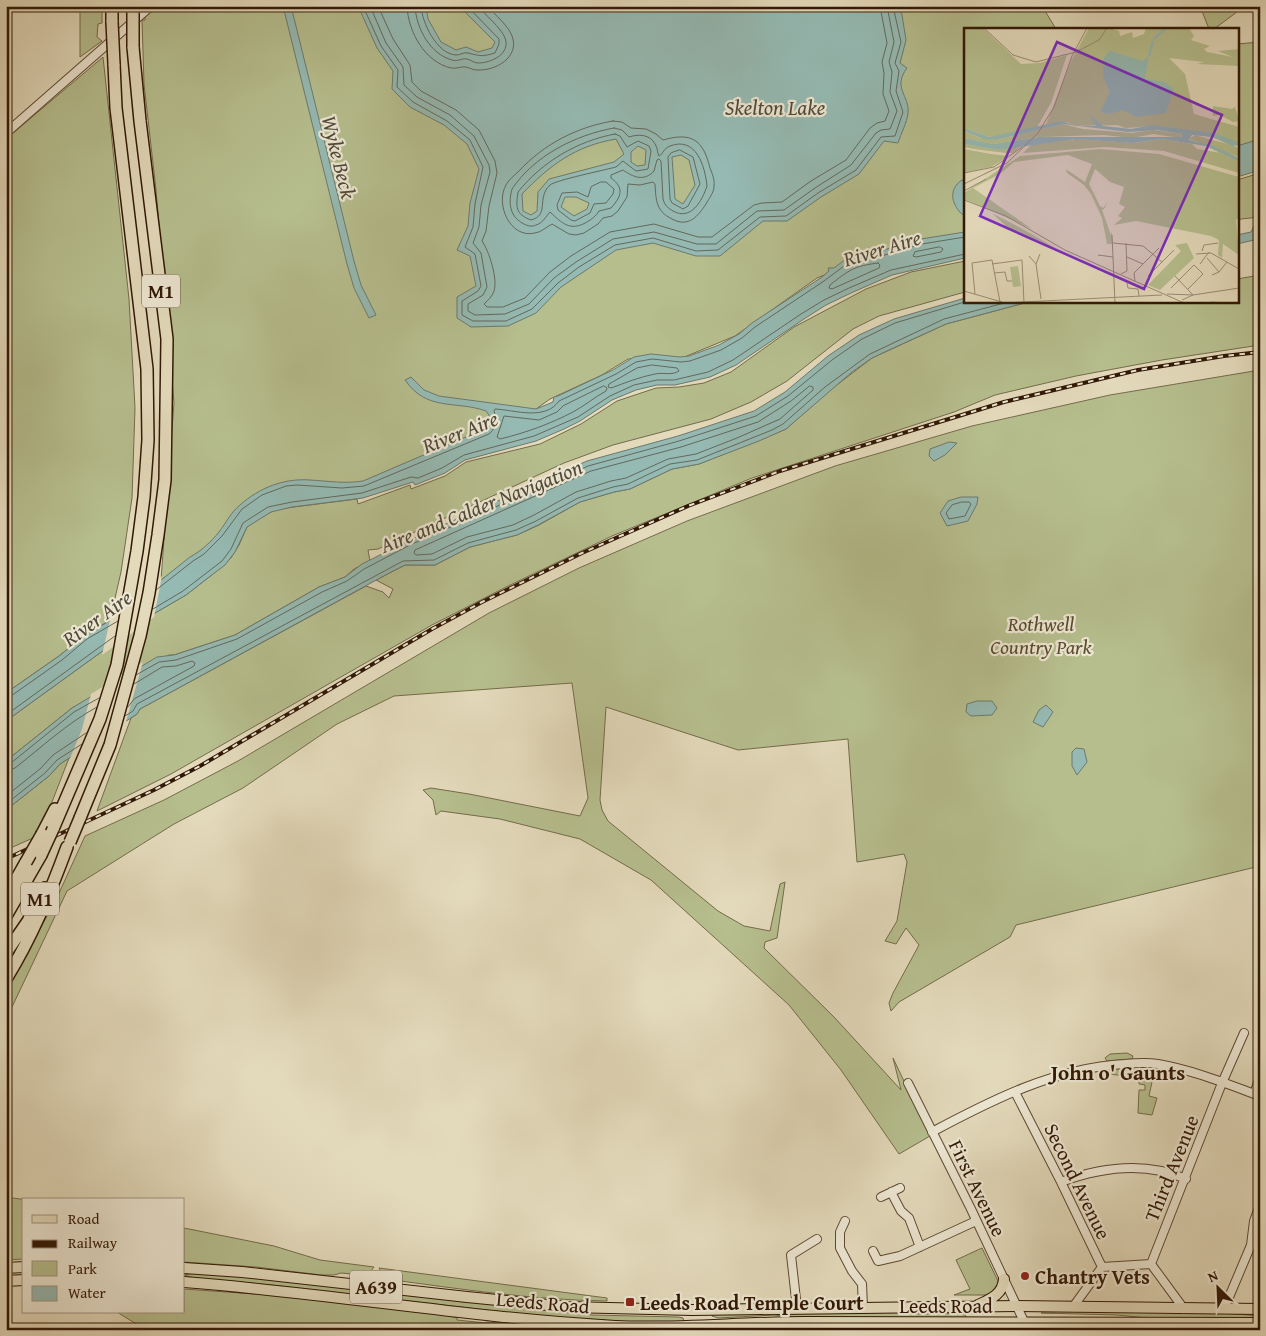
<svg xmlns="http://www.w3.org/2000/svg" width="1266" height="1336" font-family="'Gentium Book Plus',serif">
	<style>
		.green { fill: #b6be8e; stroke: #746b4a }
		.water { fill: #95bab3; stroke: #6d796d; fill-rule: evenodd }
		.pier { fill: #e3dabb }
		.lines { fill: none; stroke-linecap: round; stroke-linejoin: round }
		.shore { stroke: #63695c; stroke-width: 1 }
		.minor-casing { stroke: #5e4832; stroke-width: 10 }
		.major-casing { stroke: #311805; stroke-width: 12 }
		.highway-casing { stroke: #311805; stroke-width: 14 }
		.minor { stroke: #ede7d3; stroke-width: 8 }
		.major { stroke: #e3dabb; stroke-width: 10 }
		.highway { stroke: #e3dabb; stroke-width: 11 }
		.rail-casing { stroke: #311805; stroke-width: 4 }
		.rail { stroke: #ede7d3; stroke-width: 2; stroke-dasharray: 5.5; stroke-linecap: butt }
		.highway-bridge-casing { stroke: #311805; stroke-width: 14; stroke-linecap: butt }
		.highway-bridge { stroke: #e3dabb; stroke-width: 11 }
		.poi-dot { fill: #8f2418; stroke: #ede7d3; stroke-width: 2 }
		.labels { text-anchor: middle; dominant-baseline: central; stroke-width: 4.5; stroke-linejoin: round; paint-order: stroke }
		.shield { fill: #ede7d3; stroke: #695643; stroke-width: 1 }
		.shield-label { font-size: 19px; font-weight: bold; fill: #311805 }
		.park-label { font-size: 20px; font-style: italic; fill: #594a2e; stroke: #ede7d3 }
		.street-label { font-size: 20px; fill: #311805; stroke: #ede7d3 }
		.poi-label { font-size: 20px; font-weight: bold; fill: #311805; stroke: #ede7d3; text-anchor: start }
		.water-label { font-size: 21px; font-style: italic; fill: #4f4939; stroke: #ede7d3 }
		.neighbourhood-label { font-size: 21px; font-weight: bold; fill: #311805; stroke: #ede7d3 }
		.inset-river { fill: none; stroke: #95bab3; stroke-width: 2.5 }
		.inset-road { fill: none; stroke: #9c8c72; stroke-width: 1 }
		.view { fill: #7b2cbf; fill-opacity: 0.15; stroke: #7b2cbf; stroke-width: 2.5 }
		.inset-edge { fill: none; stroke: #311805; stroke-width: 2.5 }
	</style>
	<rect width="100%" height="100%" fill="#e3dabb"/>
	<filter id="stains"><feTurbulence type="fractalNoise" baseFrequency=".004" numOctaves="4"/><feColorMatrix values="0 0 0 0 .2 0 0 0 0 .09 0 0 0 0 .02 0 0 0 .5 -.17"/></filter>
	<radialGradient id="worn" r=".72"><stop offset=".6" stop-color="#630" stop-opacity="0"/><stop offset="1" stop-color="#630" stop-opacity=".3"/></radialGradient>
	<path class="green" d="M80,6H102V23L98,24L97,37L102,41L80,57Z
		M145,6H1042L1056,29H965V234L871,256L817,278L735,336L682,358L628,359L602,375L550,399L536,409L506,420L351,487L289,486L161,580L174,403L156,190L144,84L142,20H145Z
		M1200,6H1245L1214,29H1209Z
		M1260,42V147L1237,153V44Z
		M103,57L129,299L135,408L132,498L121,572L110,620L84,636L59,656L6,693V139Z
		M1260,173V217L1241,219L1237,221V180Z
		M965,261V292L879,316L853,329L787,381L751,402L711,419L613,445L564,463L378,549L368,550L370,561L354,569L345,577L319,587L235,635L174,655H169L72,708L6,761V721L155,613L186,595L213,574L231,558L239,545L247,527L255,521L271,512L278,509L357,499L358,504L410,485L411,489L445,476L466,462L540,444L581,424L617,401L656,388L679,387L704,383L731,372L794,327L866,289L911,272Z
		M1260,275V345L1162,360L1076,376L995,395L954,412L752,478L612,536L506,587L432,625L171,774L97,811L131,718L137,714L140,709L366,586L383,592L389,598L393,589L376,580L405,565H435L470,547L517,535L539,525L580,502L614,492L630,489L672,469L699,464L774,434L786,429L829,391L872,358L946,324L1032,301H1237V279Z
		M1260,370V866L1016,925L1010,937L899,1002L891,1011L889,1003L893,993L919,945L906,928L896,944L885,941L897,921L907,862L904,854L857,862L848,739L738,750L606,707L600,800L602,810L608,821L718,911L744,926L770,931L780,884L785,882L777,938L765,942L764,948L834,1017L901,1090L893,1058L930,1136L899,1154L841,1070L789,1005L651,880L580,839L500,819L441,811L436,815L433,800L423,790L431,788L469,794L580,816L588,798L572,683L394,696L337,724L243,788L174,824L67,891L12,1007L6,1015V989L55,902L85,836L164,800L238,761L489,613L579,568L687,521L835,466L972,426L1110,395Z
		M69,758L52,802L33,838L6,850V810L49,776L60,764Z
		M1127,1053L1133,1056L1132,1059L1107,1061L1105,1058L1110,1054Z
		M1133,1067V1072C1125,1076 1112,1077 1105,1070L1106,1068Z
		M1145,1067L1155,1068L1149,1096L1157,1098L1152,1115L1138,1113L1139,1090H1145V1085L1139,1084L1140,1071H1144Z
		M6,1197L27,1200H24V1259L6,1260Z
		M184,1228L274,1246L320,1260L374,1267L370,1272L364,1275L341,1273L334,1275H321L256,1267L184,1262Z
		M982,1248L998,1281L997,1288L989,1295H954L970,1289L956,1260Z
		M379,1268L607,1298V1301C533,1300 460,1289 386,1279L383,1276Z
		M195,1273L230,1275L367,1290L366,1296L272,1285L195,1278L184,1275Z
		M184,1289L284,1296L432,1311L457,1318V1320L486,1323V1322L506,1323L519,1322L602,1330H380L377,1324L350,1330H168L141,1327L117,1312H184Z
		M375,1291L567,1310L592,1315L678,1317L683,1318L684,1322H633L547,1317L374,1297Z
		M1055,1309L1224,1313L1260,1316V1319L1148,1318L1117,1315L1041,1313H1054Z
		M901,1311L920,1314L962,1313L966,1316V1318H803L774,1315L718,1318L712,1316V1314Z"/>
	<path class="water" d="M283,6H291L354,261L361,285L376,315L369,318L354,288L347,264Z
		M358,6H426L428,19L441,42L456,50L466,47L478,52L492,48L495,42L459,6H898L902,15L906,40L900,63L907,68C892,88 910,96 908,113C907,123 901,133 898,143L884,141L859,174L821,197L787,221H763L720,256H696L653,243L616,250L561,287L536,313L508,326L471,327L457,318V297L476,286L470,256L457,250L468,226L470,203L479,169L467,144L444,125L410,107L392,89L393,71L377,48ZM616,139L624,154L614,162L549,179L538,192L537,211L531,215L523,211L522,194C550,165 575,146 616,139ZM638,146L646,150L645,165L637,166L631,162V152ZM681,155L689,160L695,185L683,204L675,199L672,157ZM565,197H576L589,203L587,209L574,216L561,207Z
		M1260,139V170L1237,177V146Z
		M962,180L965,181L964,216C952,206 947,190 962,180Z
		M1255,224H1260V245L1254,240L1237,244V235L1251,232Z
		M965,232V258L892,275L851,293L826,305L804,319L736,365L710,377L675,385H657L636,390L612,400L580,421L564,429L536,441L465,460L445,473L415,485L413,482L363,498L292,507L271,512L247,527L235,552L225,565L213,574L186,595L155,613L6,721V693L59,656L84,636L111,620L190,557C201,551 211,542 219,532C226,523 231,512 240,505C259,488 284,478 310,480C328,481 345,484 363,481L489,427L491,418L486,411C455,400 427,412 405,380L411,377L424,390L439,396L536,409L553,402L554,397L558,396L613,370L634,357L651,354L680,357L689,356L719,345L739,334L752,323L822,277L829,271L828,268H834L846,259L861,253L877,252L921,239Z
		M965,298V301H1032L946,324L889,350L872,358L852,372L786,429L759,441L699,464L672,469L630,489L614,492L580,502L538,525L517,535L470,547L435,565H405L391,572L140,709L137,714L60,764L49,776L6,810V761L72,708L157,657L174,655L235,635L319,587L345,577L362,564L410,540L587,461L678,436L754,411L785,392L828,356L859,335L894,319Z
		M949,442L957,443L945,455L934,461L929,456L930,449Z
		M961,497H978L977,504L968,521L947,526L940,513L948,501Z
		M977,701H992L997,708L992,715L971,716L966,712L967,704Z
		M1046,705L1053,712L1043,727L1033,722L1039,710Z
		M1076,748L1084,749L1087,762L1077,775L1072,766V752Z"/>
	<path class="pier" d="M162,576L154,617L102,655L111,616Z
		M143,662L125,725L69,761L82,729L91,694Z"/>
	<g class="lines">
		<path class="shore" d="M363,6L381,46L398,70L397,87L413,102L447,121L470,140L483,167L475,204L473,227L465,247L475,254L481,286L478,291L462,301V315L473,321H506L532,309L558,283L579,267L615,245L653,238L696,251L718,250L760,217L786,216L818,193L856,170L881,137L895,136L903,112L896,91L899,71L895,63L901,42L893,6
			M370,6L386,43L403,67L404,85L417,97L450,115L474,136L489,165L490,172L481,205L479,227L473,243L481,253L487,287L483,295L468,304V311L475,315L505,314L529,304L554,278L576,262L613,239L654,232L697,244H716L757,211L784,210L815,188L851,165L876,133L881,130L890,129L897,111L890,92L892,72L889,62L894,42L887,6
			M378,6L393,39L410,65L412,82L421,91L456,110L479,130L495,161L497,173L489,206L486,231L482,241C489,251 498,279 494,291C492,297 488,300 484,304L487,307H503L525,298L550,272L571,256L610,232L654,224L698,237H712L754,205L762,203L782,202L811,181L846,160L870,128L877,123L885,121L889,111L883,94L884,73L882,62L887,43L880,6
			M407,6C408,32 425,62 451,68C457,69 462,66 466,67C470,68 473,70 477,70C496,71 520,57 512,36C508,25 495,15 487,6
			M415,6C416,28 430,54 452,60C457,62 462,58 467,59C471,60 474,63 478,63C491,63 511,54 505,38C502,29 484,13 477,6
			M421,6C422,23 437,54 456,55C461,55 463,52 468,53C481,56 481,57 495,53L499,44V39L467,6
			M613,121L622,122L631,128L646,129L656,134L663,140C691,132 703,139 710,168C712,173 715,180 714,186C714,193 709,198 706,204C698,216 689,228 672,219C656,211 656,201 655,184L653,182L640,185L628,184L627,197L618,211L612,216L603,218L598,224L584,233L576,235L569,234L552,224C546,227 542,232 535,233C510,239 495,204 506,185C509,179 515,175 519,171C544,144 577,127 613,121Z
			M614,128L622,130L629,137C638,134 650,134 655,144C658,148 657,153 659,156C663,154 664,148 670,146C696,136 705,166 707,186C702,201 691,221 673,211C668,208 665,206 663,199L661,161L659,159L657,160L654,171C644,182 633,177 623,170L611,175V178C625,188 621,197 611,208L599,211C596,216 592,219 587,222C570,232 562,223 550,212C546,216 543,223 536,225C532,227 528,226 524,224C510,217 508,204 512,189C534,156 575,135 614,128Z
			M615,134L620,136L627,147L638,141L649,146L651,151L648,169L636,171L623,161L616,167C605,170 556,180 550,185C536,198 550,215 531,220C515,214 516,207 518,192C542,162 577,141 615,134Z
			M680,150L693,157L700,184L688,206L683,209L672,203L670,199L668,157L671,153Z
			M601,182H606L614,189L613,194L606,203L594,204L590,213L575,221L571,220L558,210L557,205L562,193L577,192L588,197L591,187Z
			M940,247L943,249L941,252L916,257L913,256L915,252Z
			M878,263L880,265L879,268L832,289L829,288L830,285C849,270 854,266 878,263Z
			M652,365L677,368L679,371C671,376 663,372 655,374C639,377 625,383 611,388L608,387L609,384L637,368Z
			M604,386L607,388L606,391C595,397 584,406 573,412C550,424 525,433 500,439L497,437L504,416L539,420L557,412L563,406Z
			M810,386L813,387V390L780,419L737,438L696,454L668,459L626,478L611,481L576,492L534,515L513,525L467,537L432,554L416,555L414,553L415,550L591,471L681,447L758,422L791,401Z
			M962,502H969L971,504L965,516L949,519L946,513L952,505Z
			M156,590L193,561L204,554L222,536L242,509L262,495L286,486L297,485L342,488L364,486L489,434C497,427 497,420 494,411L495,409C515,410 545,421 559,401L616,374L636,362L652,359L681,362L690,361L721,350L742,338L755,327L824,281L848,263L862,258L878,257L922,244L965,237
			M153,609L183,591L222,561L231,549L243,523L268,507L292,502L362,493L411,477L418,478L442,468L464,455L534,436L578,417L610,396L634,385L657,380H674L708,372L733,360L801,314L824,300L849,288L891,270L965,254
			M136,675L159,662L176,660L237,639L322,592L347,581L364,569L412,544L588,466L679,441L756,416L788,396L832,360L862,339L895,323L968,301
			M6,696H11L62,660L87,639L118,621
			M128,707L134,699L194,666L195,663L192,661L176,666L162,667L134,684
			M6,715L115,636
			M125,716L133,711L137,704L403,561L434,560L468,543L516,530L536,521L578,498L613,487L628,484L670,464L697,460L772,430L783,424L825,387L870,354L944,319L1012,301
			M6,764L11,763L74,712L99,698
			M6,771L15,768C42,747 66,724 97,707
			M6,796L40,769L53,755L86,733
			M6,804L45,773L57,760L82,744"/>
		<g class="minor-casing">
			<path id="minor" d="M6,133L151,6
				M908,1083L971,1209L1028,1330
				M1015,1092L1061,1182L1102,1267L1073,1307
				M1254,1094L1260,1077
				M932,1132C992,1100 1055,1068 1124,1064C1135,1063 1147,1062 1158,1064C1193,1070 1227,1084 1260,1096
				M1061,1182C1102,1167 1145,1161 1186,1179
				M891,1192L901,1211L909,1218L920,1247
				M881,1197L900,1188
				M1260,1205L1254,1221L1251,1245L1260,1234
				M845,1221L840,1232V1248L852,1271L862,1284L863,1307
				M873,1251L878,1261L900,1256L976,1221
				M1102,1267L1151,1264
				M797,1308L791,1255L817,1239
				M1184,1309L1151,1264L1222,1083L1244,1033
				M1224,1309L1251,1245"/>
		</g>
		<g class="major-casing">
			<path id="major" d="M6,1268L24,1267
				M184,1268L242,1272L467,1297L568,1307L692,1310L1017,1306L1260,1309
				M6,1281L24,1280
				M184,1282C328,1293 471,1318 615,1326C678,1329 741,1322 805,1322C956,1322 1108,1324 1260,1323
				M978,1305C991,1299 1003,1294 1004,1279"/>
		</g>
		<g class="highway-casing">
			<path id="highway" d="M112,22V6
				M80,818L110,745L140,636L149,593L158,535L165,480L167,339L140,121L133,47
				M53,829L100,719L117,665L137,551L144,497L148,440L147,369L116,108L114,64
				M42,834L55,809
				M6,897L26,862
				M6,916L41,855
				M6,953L28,921L45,888
				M6,979C32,937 50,893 67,847"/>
		</g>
		<use href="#minor" class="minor"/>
		<use href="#major" class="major"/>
		<use href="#highway" class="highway"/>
		<g class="rail-casing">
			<path id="rail" d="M6,859L154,790L200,766L432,629L482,602L582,553L688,506L780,471L1004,402L1138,370L1224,356L1260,352"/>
		</g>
		<use href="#rail" class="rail"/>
		<g class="highway-bridge-casing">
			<path id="highway-bridge" d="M133,6V47
				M112,22L114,64
				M70,842L80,818
				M41,855L53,829
				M26,862L42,834"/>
		</g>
		<use href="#highway-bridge" class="highway-bridge"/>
	</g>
	<g class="poi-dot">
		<circle cx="1025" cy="1276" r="5"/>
		<rect x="625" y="1297" width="10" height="10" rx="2.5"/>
	</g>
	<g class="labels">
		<g class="shield">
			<rect x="142" y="274.5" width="38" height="33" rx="4"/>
			<rect x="21" y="882.5" width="38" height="33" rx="4"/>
			<rect x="350" y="1270.5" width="52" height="33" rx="4"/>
		</g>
		<g class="shield-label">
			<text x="161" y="291">M1</text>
			<text x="40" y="899">M1</text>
			<text x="376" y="1287">A639</text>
		</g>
		<g class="park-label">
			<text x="1041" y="623">Rothwell<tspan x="1041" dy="23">Country Park</tspan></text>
		</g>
		<g class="street-label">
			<text transform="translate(1171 1168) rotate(-68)">Third Avenue</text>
			<text transform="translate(1078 1181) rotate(64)">Second Avenue</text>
			<text transform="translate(978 1188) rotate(64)">First Avenue</text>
			<text transform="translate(543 1302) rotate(5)">Leeds Road</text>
			<text x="946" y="1305">Leeds Road</text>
		</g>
		<g class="poi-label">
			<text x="1035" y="1276">Chantry Vets</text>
			<text x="640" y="1302">Leeds Road Temple Court</text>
		</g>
		<g class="water-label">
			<text x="775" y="107">Skelton Lake</text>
			<text transform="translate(339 157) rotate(76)">Wyke Beck</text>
			<text transform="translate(882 248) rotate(-17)">River Aire</text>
			<text transform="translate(460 432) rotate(-22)">River Aire</text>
			<text transform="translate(481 506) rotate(-22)">Aire and Calder Navigation</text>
			<text transform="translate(97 618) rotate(-36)">River Aire</text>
		</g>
		<g class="neighbourhood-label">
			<text x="1118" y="1072">John o' Gaunts</text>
		</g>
	</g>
	<g transform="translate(964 28)">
		<rect width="275" height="275" fill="#e3dabb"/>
		<path d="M0,0H19L57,36L76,35L103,27L87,75L72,101L25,109L0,100ZM125,0H145L155,3L156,8L168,4L169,10L180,6L182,0H225L230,8L227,12L246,18L240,21L243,24L269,29L254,23L275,21V38L233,36L240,34L205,30L221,46L230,86L275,99V115L192,98L161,100L154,97L111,98L103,94L81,99L107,33ZM249,78L268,81L271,79L275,93L269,94L256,87L249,88ZM99,96L119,101L167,105L189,102L218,106L217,110L189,106L168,110L140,107L76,109L29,116L0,110V103L16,110L32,112ZM231,107L267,117L275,121V129L225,111ZM107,111L109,114L108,111H113L170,115L197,111L228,116L233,121L257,125L275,134V145L200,123L142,119L59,125L70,114ZM0,116L35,122L58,117L49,125H42L10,121L0,119ZM0,121L27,126L45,128L27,139L0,145ZM136,121L195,126L275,149V192L272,191L275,227L259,216L258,230L254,227L255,212L247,208L172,193L150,197L158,190L154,188L161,179L155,176L160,159L146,154L131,141L125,156L136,178L139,180L144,174L140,181L138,182L147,207L148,203V216H143L138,190L127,166L120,157L103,145L102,141L121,154L128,136L104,127L50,134L36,146L9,160L68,201L0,171V165L56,128ZM28,185L55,199L95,222L44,200ZM223,215L230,230L196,262L184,257L217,223L211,217ZM54,238L57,258L49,259L46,239Z" fill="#b6be8e"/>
		<path d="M146,23L179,33L185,28L181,51L201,54L210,61L202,85L172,89L159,82L145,86L136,84L146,64L139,48L140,29ZM125,87L139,98L167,101L188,97L250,105L275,114V118L269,117L275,121L248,109L228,107L225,112L250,118L275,130V134L242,118L197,111L169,115L111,111L35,122L0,116V110L29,116L76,109H218V106L193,102L164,104L99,96L32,112L19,111L0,103V100L25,109L98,93L113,98H132Z" fill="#95bab3"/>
		<path class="inset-river" d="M190,11L202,0M185,28L189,13"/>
		<path class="inset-road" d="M20,0L49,27L72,34L112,24L135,12L143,0M0,145L30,139L58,119M0,156L43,135L74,105L90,79L108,28L123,0M0,163L22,151M0,172L42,188L101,222L220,275M148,207L151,275M149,215L179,218L198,234M238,223L240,217L254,215M232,226L247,225L275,241M134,227L149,229M65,228L72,236L76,226M163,229L179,236M243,230L255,244M28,236L58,232L60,275M72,236L77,271M236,236L245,224M191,241L184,248L210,222M30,245L41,244L43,253H48M157,246L163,243L162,215M248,247L255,244L263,234M211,248L229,267L218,272M171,253L170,245L195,220M163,255L164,260L174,261L175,268M207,260L230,237L239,246L224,261M0,263L38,274M11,266L8,235L28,232L36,274M203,266L229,267L275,260M247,274L262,275M39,275L198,267"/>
		<path class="view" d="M93,14L258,87L180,261L16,188Z"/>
		<rect width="275" height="275" class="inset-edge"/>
	</g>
	<rect width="1266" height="1336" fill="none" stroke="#e3dabb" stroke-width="25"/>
	<rect x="8" y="8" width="1251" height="1321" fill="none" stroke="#311805" stroke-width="2.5"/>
	<rect x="12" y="12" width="1241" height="1311" fill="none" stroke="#311805"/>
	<rect x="22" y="1198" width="162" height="115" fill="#ede7d3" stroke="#a29481"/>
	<rect x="32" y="1215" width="25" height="8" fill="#e3dabb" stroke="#a29481"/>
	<text x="68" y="1224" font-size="15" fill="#311805">Road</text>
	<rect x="32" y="1240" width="25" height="8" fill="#311805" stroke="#a29481"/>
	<text x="68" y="1248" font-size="15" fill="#311805">Railway</text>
	<rect x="32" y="1261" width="25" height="15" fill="#b6be8e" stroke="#a29481"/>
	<text x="68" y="1274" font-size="15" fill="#311805">Park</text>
	<rect x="32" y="1286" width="25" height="15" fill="#95bab3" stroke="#a29481"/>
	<text x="68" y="1298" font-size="15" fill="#311805">Water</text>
	<g transform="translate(1218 1288) rotate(336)" stroke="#ede7d3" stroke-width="4" paint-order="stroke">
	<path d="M0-4L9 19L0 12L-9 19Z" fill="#311805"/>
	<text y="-8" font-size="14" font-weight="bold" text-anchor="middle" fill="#311805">N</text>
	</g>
	<rect width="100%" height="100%" filter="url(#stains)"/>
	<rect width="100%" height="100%" fill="url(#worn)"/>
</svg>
